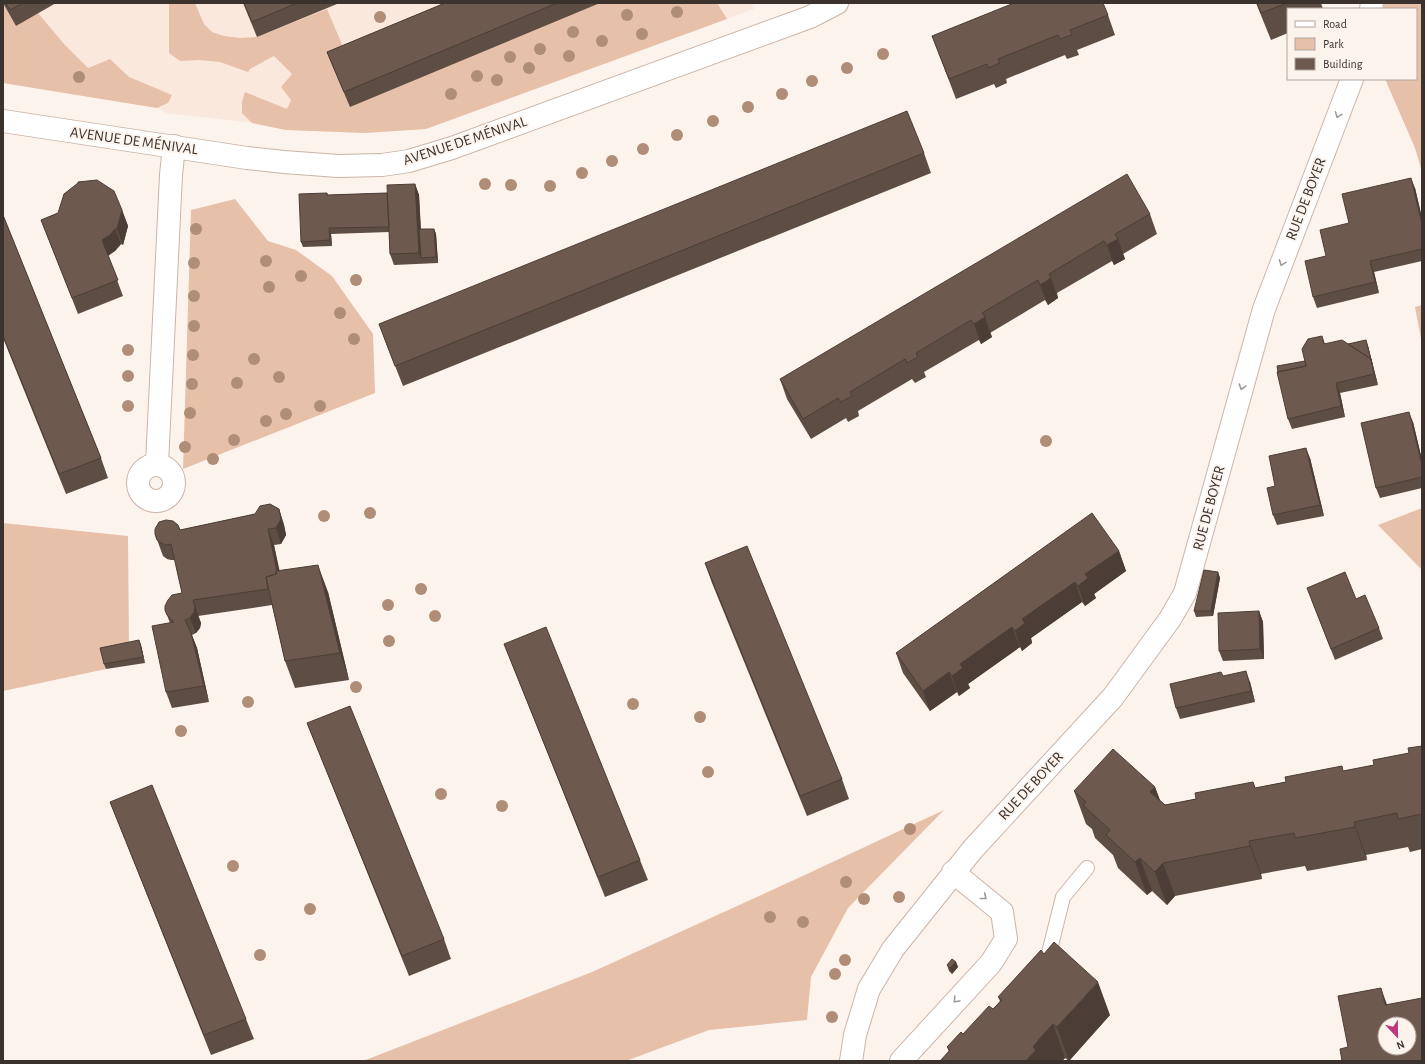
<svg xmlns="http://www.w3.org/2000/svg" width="1425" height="1064" font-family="'Alegreya Sans',sans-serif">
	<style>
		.built { fill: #fbe8dd }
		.green { fill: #e7c0a9 }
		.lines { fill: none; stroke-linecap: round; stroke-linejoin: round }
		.service-casing { stroke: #cbb4a7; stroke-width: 16 }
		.minor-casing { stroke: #cbb4a7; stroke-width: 24 }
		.secondary-casing { stroke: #cbb4a7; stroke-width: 24 }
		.service { stroke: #fff; stroke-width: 14 }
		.minor { stroke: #fff; stroke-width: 22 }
		.secondary { stroke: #fff; stroke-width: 22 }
		.tree { fill: #af8d76 }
		.wall { fill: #5e4d42 }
		.shaded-wall { fill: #4c3e36 }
		.building { fill: #6d594d; stroke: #4c3e36; fill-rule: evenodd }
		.oneway { stroke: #9e9896 }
		.labels { text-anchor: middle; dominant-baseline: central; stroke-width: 4; stroke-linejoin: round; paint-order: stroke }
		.street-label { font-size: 15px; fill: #3c322d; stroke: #fdf3ed }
	</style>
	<rect width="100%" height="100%" fill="#fdf3ed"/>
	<path class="built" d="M3,3H751L754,9L426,129L365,133L286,130L252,123L166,113L157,108L3,83Z"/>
	<path class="green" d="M3,3L16,26L38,13L64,44L88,68L110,59L129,77L172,95L168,103L157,108L3,83Z
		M169,3H195L204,24L212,32L224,36L240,38L257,37L327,9L349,61L600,3H717L727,19L426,129L365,133L286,130L252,123L242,113V102L245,92L287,109L291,100L281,87L292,74L274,56L250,69L248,72L220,62L199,60L180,61L169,53Z
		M1384,3H1422V172L1415,148L1385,79H1416V9H1383Z
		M235,199L268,241L296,250L332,276L373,334L375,393L183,469L191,210Z
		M1422,305V344L1415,307Z
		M1422,508V570L1378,525Z
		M3,523L128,536L129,648L102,653L106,669L3,691Z
		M944,810L848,908L811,977L807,1020L709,1030L626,1061H363L592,972L794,880Z"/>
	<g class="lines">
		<g class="service-casing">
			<path id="service" d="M1046,965L1063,897L1087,868"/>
		</g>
		<g class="minor-casing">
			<path id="minor" d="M1371,9L1372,3
				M157,464L171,175L174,146
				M138 483a18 18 0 1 1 36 0a18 18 0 1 1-36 0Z
				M851,1061L855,1035L869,989L893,949L973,849L1113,697L1170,619L1185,593L1264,309L1352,79
				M901,1061L991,963L1006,939L1002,912L953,872"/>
		</g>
		<g class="secondary-casing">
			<path id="secondary" d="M3,121L247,158L284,162L338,166L382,165L409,161L452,148L810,17L837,3"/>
		</g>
		<use href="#service" class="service"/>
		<use href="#minor" class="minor"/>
		<use href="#secondary" class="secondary"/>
	</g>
	<g class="tree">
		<circle cx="677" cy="12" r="6"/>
		<circle cx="627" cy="15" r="6"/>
		<circle cx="380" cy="17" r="6"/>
		<circle cx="573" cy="32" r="6"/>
		<circle cx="642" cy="34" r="6"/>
		<circle cx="602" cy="41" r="6"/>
		<circle cx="540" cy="49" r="6"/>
		<circle cx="883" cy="54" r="6"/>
		<circle cx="569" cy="56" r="6"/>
		<circle cx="510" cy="57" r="6"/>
		<circle cx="529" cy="68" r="6"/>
		<circle cx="847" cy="68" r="6"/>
		<circle cx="477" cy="76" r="6"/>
		<circle cx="79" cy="77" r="6"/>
		<circle cx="497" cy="80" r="6"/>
		<circle cx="812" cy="81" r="6"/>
		<circle cx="451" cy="94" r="6"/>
		<circle cx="782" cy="94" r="6"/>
		<circle cx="748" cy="107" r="6"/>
		<circle cx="713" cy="121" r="6"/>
		<circle cx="677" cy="135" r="6"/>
		<circle cx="643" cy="149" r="6"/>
		<circle cx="612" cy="161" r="6"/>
		<circle cx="582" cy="173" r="6"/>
		<circle cx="485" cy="184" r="6"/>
		<circle cx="511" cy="185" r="6"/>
		<circle cx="550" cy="186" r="6"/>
		<circle cx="196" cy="229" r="6"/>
		<circle cx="266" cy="261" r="6"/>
		<circle cx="194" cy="263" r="6"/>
		<circle cx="301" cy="276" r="6"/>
		<circle cx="356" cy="280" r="6"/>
		<circle cx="269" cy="287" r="6"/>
		<circle cx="194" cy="296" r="6"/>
		<circle cx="340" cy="313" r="6"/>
		<circle cx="194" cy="326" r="6"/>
		<circle cx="354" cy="339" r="6"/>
		<circle cx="128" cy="350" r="6"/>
		<circle cx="193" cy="355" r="6"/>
		<circle cx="254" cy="359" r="6"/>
		<circle cx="128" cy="376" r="6"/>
		<circle cx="279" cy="377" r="6"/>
		<circle cx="237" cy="383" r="6"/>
		<circle cx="192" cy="384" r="6"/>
		<circle cx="128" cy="406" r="6"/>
		<circle cx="320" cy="406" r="6"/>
		<circle cx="190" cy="413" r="6"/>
		<circle cx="286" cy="414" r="6"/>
		<circle cx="266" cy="421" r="6"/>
		<circle cx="234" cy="440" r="6"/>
		<circle cx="1046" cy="441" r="6"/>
		<circle cx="185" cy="447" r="6"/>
		<circle cx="213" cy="459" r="6"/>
		<circle cx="370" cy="513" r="6"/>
		<circle cx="324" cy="516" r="6"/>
		<circle cx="421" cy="589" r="6"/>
		<circle cx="388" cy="605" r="6"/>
		<circle cx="435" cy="616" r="6"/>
		<circle cx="389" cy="641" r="6"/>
		<circle cx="356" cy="687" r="6"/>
		<circle cx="248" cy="702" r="6"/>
		<circle cx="633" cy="704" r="6"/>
		<circle cx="700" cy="717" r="6"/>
		<circle cx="181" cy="731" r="6"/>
		<circle cx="708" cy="772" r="6"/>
		<circle cx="441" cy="794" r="6"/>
		<circle cx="502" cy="806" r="6"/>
		<circle cx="910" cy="829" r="6"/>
		<circle cx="233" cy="866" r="6"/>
		<circle cx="846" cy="882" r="6"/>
		<circle cx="899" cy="897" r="6"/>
		<circle cx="864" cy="899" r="6"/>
		<circle cx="310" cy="909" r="6"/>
		<circle cx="770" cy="917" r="6"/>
		<circle cx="803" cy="922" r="6"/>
		<circle cx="260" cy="955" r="6"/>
		<circle cx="845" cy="960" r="6"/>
		<circle cx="835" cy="974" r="6"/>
		<circle cx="832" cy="1017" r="6"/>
	</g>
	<path class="wall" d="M3,3H56L16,26Z
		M243,3H337V4L257,37Z
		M445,3H600L350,107L333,67L327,52Z
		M1256,3H1321L1323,9H1288V33L1271,40Z
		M1108,15L1115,35L1077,50L1079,55L1067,59L1065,55L1006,79L1007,83L996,88L994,84L956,99L932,36Z
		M924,153L931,173L403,386L386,343L379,324Z
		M415,184L419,195L421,229H434L436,234L438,263L394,265L390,254L389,232L331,234L332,246L303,247L301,242L327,193L328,195L387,193Z
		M1415,188L1422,218V261L1374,272L1379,293L1317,308L1313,297L1326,256L1349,223Z
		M122,210L128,226L123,245L121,244L115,251L108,256L123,296L78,314L41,220L58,213Z
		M1150,214L1157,234L1123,254L1125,259L1114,265L1112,261L1057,293L1058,298L1048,305L1045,300L990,333L992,337L981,344L979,340L924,372L926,377L915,383L912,379L858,411L859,416L848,422L846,418L811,439L787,399L780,379Z
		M3,215L101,458L108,478L66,494L3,338Z
		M1322,336L1325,344H1348L1366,340L1368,346L1378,385L1340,393L1345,417L1292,429L1288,419L1305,361Z
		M1413,422L1422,460V488L1380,498L1376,488Z
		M1310,458L1324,516L1277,525L1273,515L1275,486Z
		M279,509L284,525L286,535L281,544L274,545L279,571L328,592L349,680L295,688L285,661L272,605L198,616L201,623L200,628L196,633L192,635L197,648L209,702L172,708L166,692L170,623L165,610L182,593L175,560H171L167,559L163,556L155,534L180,530L255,514Z
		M1119,551L1126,571L1094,594L1096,598L1085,606L1082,602L1031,638L1032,643L1022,651L1020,647L968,684L970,688L959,696L957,692L930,711L903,673L896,653Z
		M705,563L842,779L849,799L807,816L712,583Z
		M1218,572L1220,578L1213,616L1196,617L1194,611Z
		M1311,599H1356L1379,628L1383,639L1335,660Z
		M1259,611L1263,622L1264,659L1223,661L1219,651Z
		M139,640L141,645L145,663L106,669L104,664Z
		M504,644L640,860L648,880L605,897L512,664Z
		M1223,676L1250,682L1255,702L1180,719L1176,708Z
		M307,723L444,939L451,959L409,976L315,743Z
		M1422,746V849L1410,852L1408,847L1366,855L1367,860L1307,871L1305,866L1261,874L1262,879L1175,896L1167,905L1152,891L1147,895L1118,868L1113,855L1095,838L1092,829L1086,824L1074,791L1155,787L1160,800L1165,805L1196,799L1253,782L1255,788L1374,765L1409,753Z
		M110,802L246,1019L254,1039L211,1055L118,822Z
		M956,962L958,967L952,974L949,971L947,965Z
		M998,997L1110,1015L1069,1061L1065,1058L1062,1061H940L949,1052L947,1047L963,1034L993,1009L1000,1001Z"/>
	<path class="shaded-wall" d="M1411,178L1415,188L1422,218V224Z
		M415,184L419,195L422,258H421L419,253Z
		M122,210L128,226L123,245L117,229Z
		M329,228L331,234L332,246L330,240Z
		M115,229L121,244L115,251L107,256L102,240Z
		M434,229L436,234L438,263L436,257Z
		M1118,239L1125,259L1114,265L1107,245Z
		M1370,261L1374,272L1379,293L1375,282Z
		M1051,278L1058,298L1048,305L1040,285Z
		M985,317L992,337L981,344L974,324Z
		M1366,340L1368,346L1378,385L1374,374Z
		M1336,383L1340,393L1345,417L1341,406Z
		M1409,412L1413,422L1422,460V465Z
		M1306,448L1310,458L1324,516L1320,505Z
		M279,509L284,525L286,535L281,544L276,528Z
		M268,529L274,545L286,600L280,585Z
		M1119,551L1126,571L1094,594L1096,598L1085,606L1078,586L1085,574Z
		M318,565L328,592L349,680L340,653Z
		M1218,572L1220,578L1213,616L1211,611Z
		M1075,582L1082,602L1031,638L1032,643L1022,651L1015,631L1022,619Z
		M193,600L201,623L200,628L196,633L190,618Z
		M1259,611L1263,622L1264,659L1260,649Z
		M1012,627L1020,647L968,684L970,688L959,696L952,676L960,664Z
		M191,633L197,648L209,702L204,686Z
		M139,640L141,645L145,663L143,657Z
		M1246,671L1250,682L1255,702L1251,691Z
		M949,672L957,692L930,711L923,691Z
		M1155,787L1167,820L1150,792Z
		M1354,822L1366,855L1367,860L1355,827Z
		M1249,841L1261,874L1262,879L1250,846Z
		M1140,858L1152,891L1147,895L1135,862Z
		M1163,863L1175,896L1167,905L1155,872Z
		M956,962L958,967L952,974L950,968Z
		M1098,982L1110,1015L1069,1061L1057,1027Z
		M1381,988L1394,1024L1385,1005Z
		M1053,1024L1065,1058L1062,1061H1026L1033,1047Z"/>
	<path class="building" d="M6,3H23L10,10Z
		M244,3H297L252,22Z
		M445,3H557L344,92L327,52Z
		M1014,3H1103L1108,15L1070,30L1072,35L1060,39L1058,35L998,59L1000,63L988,68L987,64L949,79L932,36Z
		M1257,3H1287L1261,13Z
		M907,111L924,153L395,366L379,324Z
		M1127,174L1150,214L1115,234L1118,239L1107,245L1104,241L1049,274L1051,278L1040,285L1038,280L982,313L985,317L974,324L971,320L916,353L918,357L907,363L905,359L850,392L852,396L841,402L838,398L803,419L780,379Z
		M1411,178L1422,224V249L1370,261L1375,282L1313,297L1305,261L1326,256L1320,230L1349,223L1342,194Z
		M97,180L114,191L122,210L117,229H115L110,235L102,240L118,280L72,298L41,220L58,213L64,194L78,183V182Z
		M415,184L419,253L390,254L387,185Z
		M327,193V195L387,193L389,227L329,228L330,240L301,242L299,194Z
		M3,215L101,458L59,474L3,336Z
		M419,229H434L436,257L421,258Z
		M1322,336L1324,344L1342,340L1371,359L1374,374L1336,383L1341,406L1288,419L1277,372L1306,366L1302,349L1308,339Z
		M1366,340L1372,364L1371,359L1348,344Z
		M1305,361L1306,366L1278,372L1277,366Z
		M1409,412L1422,465V477L1376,488L1361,423Z
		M1306,448L1320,505L1273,515L1267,488L1275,486L1269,456Z
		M270,504L279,509L281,519L276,528L268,529L277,571H276V574L266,577L268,589L193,600L195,607L194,612L190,618L185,620L191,633L204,686L166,692L152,626L174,622L167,615L165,610V606L168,600L172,595L182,593L171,544L166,545L161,543L157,540L155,534V529L159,522L166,520L173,521L178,525L180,530L255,514L260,506Z
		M1092,513L1119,551L1085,574L1088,578L1078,586L1075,582L1022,619L1025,623L1015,631L1012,627L960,664L963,668L952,676L949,672L923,691L896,653Z
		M747,546L842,779L800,796L705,563Z
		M318,565L340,653L285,661L266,577L276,574V571Z
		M1204,570L1218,572L1211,611H1194Z
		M1345,572L1356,599L1365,595L1379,628L1331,649L1307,588Z
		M1259,611L1260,649L1219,651L1218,613Z
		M546,627L640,860L598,877L504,644Z
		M139,640L143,657L104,664L100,648Z
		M1246,671L1251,691L1176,708L1170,684L1221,672L1223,676Z
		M350,706L444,939L402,956L307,723Z
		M1422,746V814L1398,819L1397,813L1354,822L1355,827L1295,838L1294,833L1249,841L1250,846L1163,863L1155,872L1140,858L1135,862L1106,835L1110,830L1083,805L1086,802L1074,791L1113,749L1155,787L1150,792L1165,805L1196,799L1195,793L1253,782L1255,788L1286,782L1285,777L1342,766L1343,771L1374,765L1373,760L1409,753L1408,748Z
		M152,785L246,1019L204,1035L110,802Z
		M1054,942L1098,982L1057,1027L1053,1024L1041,1037L1033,1047L1036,1050L1026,1061H940L950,1050L947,1047L961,1032L963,1034L989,1006L993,1009L1002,1000L998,997L1041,950L1044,954Z
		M952,959L956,962L950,968L947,965Z
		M1381,988L1385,1005L1422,998V1061H1342L1340,1049L1348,1047L1338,996ZM1385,1024H1409V1048H1385Z"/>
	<defs><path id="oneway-chevron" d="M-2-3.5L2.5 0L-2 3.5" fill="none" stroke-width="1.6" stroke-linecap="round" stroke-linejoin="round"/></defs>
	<g class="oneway">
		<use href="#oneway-chevron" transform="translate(1338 115) rotate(111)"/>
		<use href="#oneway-chevron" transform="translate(1282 263) rotate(111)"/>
		<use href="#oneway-chevron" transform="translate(1242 387) rotate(106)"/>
		<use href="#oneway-chevron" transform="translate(984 897) rotate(39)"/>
		<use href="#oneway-chevron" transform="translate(956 1000) rotate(133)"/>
	</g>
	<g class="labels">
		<g class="street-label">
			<text transform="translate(134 141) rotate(8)">AVENUE DE MÉNIVAL</text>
			<text transform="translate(465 141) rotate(-18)">AVENUE DE MÉNIVAL</text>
			<text transform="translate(1306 199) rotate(-69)">RUE DE BOYER</text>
			<text transform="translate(1209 508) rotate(-75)">RUE DE BOYER</text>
			<text transform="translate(1031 786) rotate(-47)">RUE DE BOYER</text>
		</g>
	</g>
	<rect width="1425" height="1064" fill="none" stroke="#3c322d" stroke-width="8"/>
	<rect x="1287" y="8" width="130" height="72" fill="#fdf3ed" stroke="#b0a6a0"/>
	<rect x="1295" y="21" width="20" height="6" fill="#ffffff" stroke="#b0a6a0"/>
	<text x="1323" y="28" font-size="12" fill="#3c322d">Road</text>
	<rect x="1295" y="38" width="20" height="12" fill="#e7c0a9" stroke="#b0a6a0"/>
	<text x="1323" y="48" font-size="12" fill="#3c322d">Park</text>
	<rect x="1295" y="58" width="20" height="12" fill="#6d594d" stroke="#b0a6a0"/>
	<text x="1323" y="68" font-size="12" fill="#3c322d">Building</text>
	<g transform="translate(1397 1036) rotate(158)"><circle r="19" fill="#fdf3ed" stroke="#b0a6a0"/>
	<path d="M0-3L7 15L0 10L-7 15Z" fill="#bc397f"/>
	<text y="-6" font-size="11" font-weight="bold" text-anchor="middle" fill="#3c322d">N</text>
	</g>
</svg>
